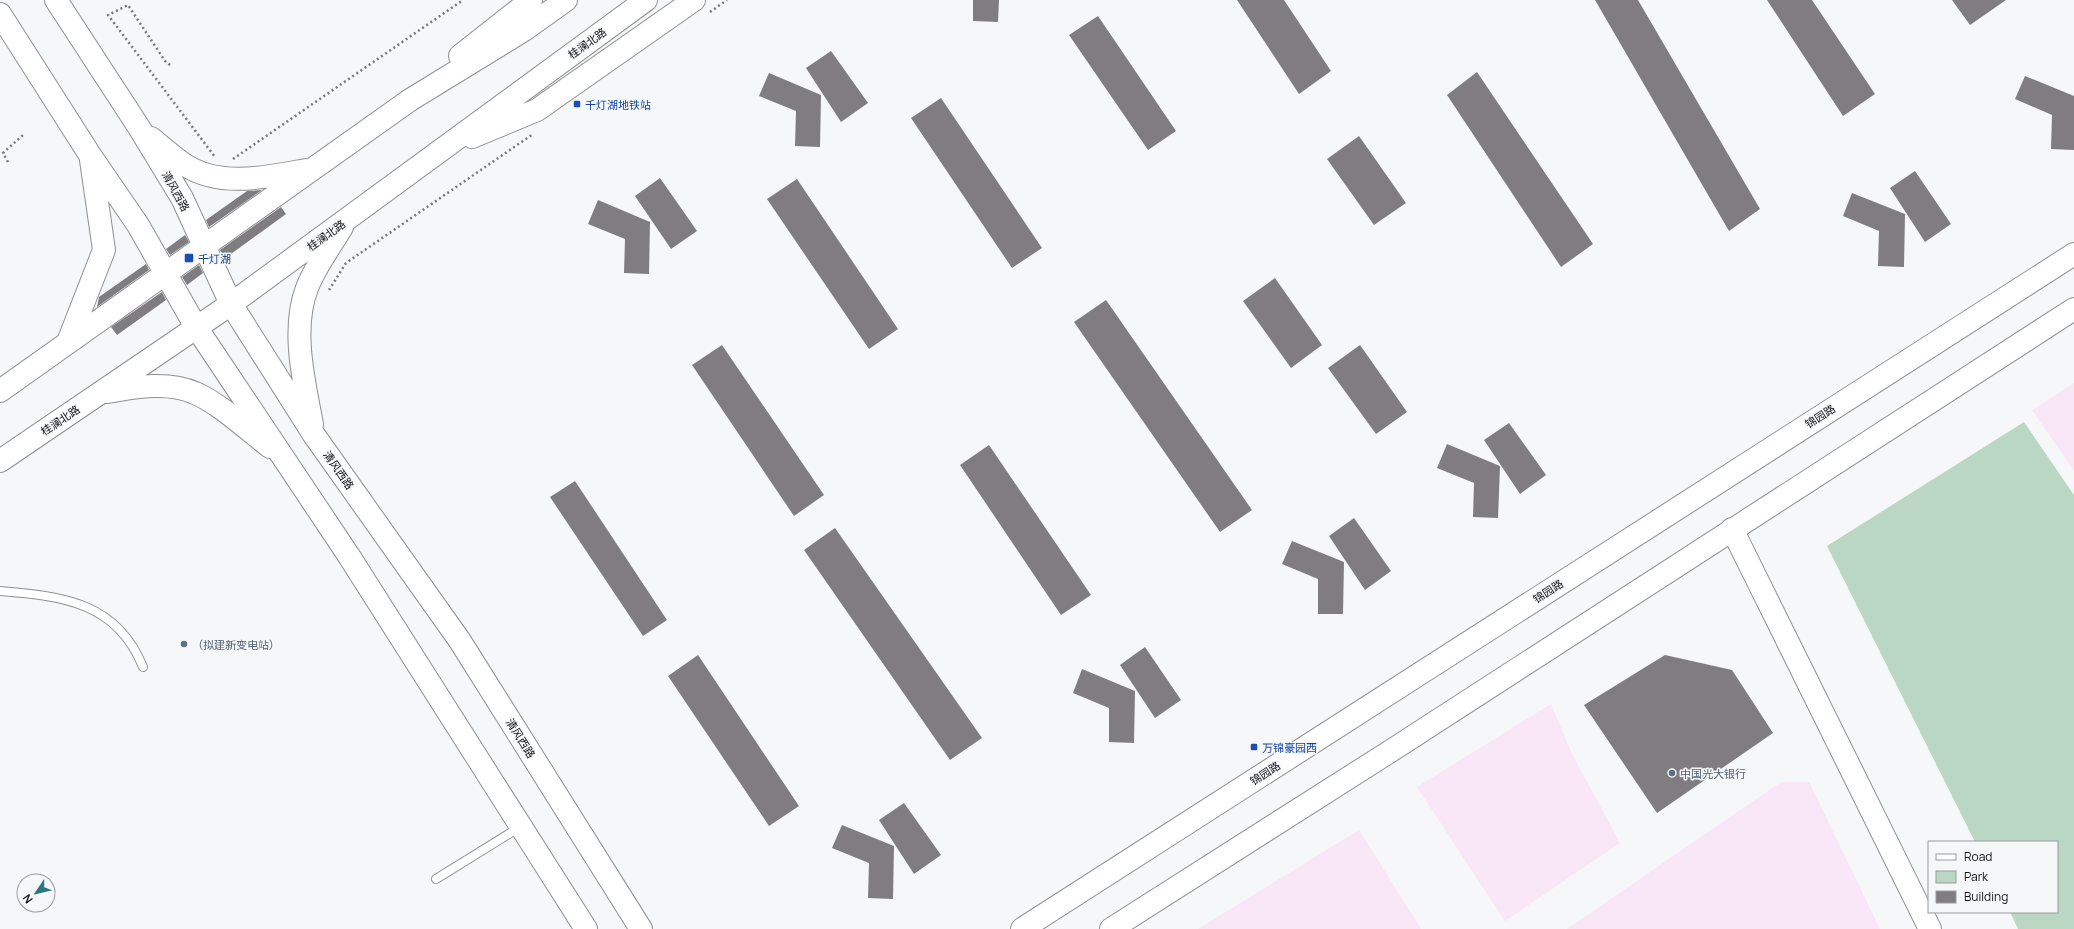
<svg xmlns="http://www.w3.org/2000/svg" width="2074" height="929" font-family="Manrope,'Noto Sans SC',sans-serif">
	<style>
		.commercial { fill: #f9e6f6 }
		.green { fill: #bad7c3 }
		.building { fill: #7f7d7f }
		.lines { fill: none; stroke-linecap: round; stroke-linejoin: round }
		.lane-casing { stroke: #8d8f90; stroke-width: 10 }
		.secondary-casing { stroke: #8d8f90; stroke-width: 24 }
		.path { stroke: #79797b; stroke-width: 2.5; stroke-dasharray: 2 3; stroke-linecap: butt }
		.lane { stroke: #fff; stroke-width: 8 }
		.secondary { stroke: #fff; stroke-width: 22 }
		.transit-dot { fill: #1a4fb4; stroke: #f5f7f9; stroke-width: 1.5 }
		.service-dot { fill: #5c6f8a; stroke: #f5f7f9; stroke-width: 1.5 }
		.labels { text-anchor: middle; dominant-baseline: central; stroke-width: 3; stroke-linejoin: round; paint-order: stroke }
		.street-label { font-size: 11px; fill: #121213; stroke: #f5f7f9 }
		.transit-label { font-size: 11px; fill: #164399; stroke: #f5f7f9; text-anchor: start }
		.service-label { font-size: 11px; fill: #4e5e75; stroke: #f5f7f9; text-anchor: start }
	</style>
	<rect width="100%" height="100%" fill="#f5f7f9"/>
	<path class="commercial" d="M2074,383V471L2032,410Z
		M1551,704L1572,754L1620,843L1505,921L1417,787Z
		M1781,782H1809L1880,929H1567Z
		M1359,830L1421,929H1198Z"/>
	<path class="green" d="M2024,422L2074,495V929H2018L2010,912H2057V842H1975L1827,546Z"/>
	<path class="building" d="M973,0H999L998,22L973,21Z
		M1237,0H1284L1331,71L1299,94Z
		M1595,0H1638L1760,209L1729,231Z
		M1767,0H1812L1875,94L1843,116Z
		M1952,0H2006L1970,25Z
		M1098,16L1176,131L1148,150L1069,35Z
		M831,51L868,103L841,122L806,68Z
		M1477,72L1593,244L1561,267L1447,95Z
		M769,73L821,95L820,147L795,146L796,111L759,96Z
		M2025,76L2074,96V150L2051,149L2052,115L2015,99Z
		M941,98L1042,248L1012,268L911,118Z
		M1359,136L1406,203L1374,225L1327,159Z
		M1915,171L1951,224L1925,242L1890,188Z
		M660,178L697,231L671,249L635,196Z
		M797,179L898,329L869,349L767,199Z
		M262,190L209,227L206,220L247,191Z
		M1852,193L1905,214L1904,267L1878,266L1879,231L1843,216Z
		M598,200L650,222L649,274L624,273L625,239L588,224Z
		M281,207L286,214L224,259L220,250Z
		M185,235L189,242L170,255L166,249Z
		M146,264L149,270L97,307L99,297Z
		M199,265L203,273L187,285L182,277Z
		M1275,278L1322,345L1291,368L1243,301Z
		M162,292L166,300L117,335L111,327Z
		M1106,300L1252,510L1220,532L1074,322Z
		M722,345L824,495L794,516L692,365Z
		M1360,345L1407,412L1376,434L1328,368Z
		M1509,423L1546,475L1520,494L1484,440Z
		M1447,444L1500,466L1498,518L1473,517L1474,483L1437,468Z
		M989,445L1091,595L1061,615L960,465Z
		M575,481L667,620L643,636L550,497Z
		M1354,518L1391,571L1365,590L1329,536Z
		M835,528L982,738L950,760L804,550Z
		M1292,541L1344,562L1343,614H1318V579L1282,564Z
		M1145,647L1181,700L1155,718L1120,665Z
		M698,655L799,806L769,826L668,676Z
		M1665,655L1732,670L1773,733L1657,813L1584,705Z
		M1082,669L1135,691L1134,743L1109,742V708L1073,693Z
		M904,803L941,855L914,874L879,820Z
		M842,825L894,846L893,899L868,898L869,863L832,848Z"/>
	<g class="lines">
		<g class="lane-casing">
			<path id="lane" d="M0,591C62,596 117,602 143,667
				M436,879L520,827"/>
		</g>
		<g class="secondary-casing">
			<path id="secondary" d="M56,0L140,129L182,198L231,304L314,435L460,641L641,929
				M0,14L90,155L138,225L196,327L349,556L586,929
				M460,56L531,0
				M472,137L537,110L694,0
				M151,138C162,147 173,157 185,165C221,188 267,177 306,170
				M68,342L104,250L91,160
				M0,391L410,100L524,30L566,0
				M107,392C136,387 168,381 195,393C219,403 249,431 270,447
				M312,424C304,382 291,329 307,288C315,267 330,247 342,227
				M0,461L231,304L646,0
				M1732,529L1930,929
				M1022,929L2074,254
				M1111,929L1386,754L2074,309"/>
		</g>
		<path class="path" d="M710,12L727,0
			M170,65L165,61L128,5L108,15L215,157
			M233,159L463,0
			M8,162L3,153L23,135
			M329,290L346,263L533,134"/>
		<use href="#lane" class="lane"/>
		<use href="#secondary" class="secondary"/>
	</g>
	<g class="transit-dot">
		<rect x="573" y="100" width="8" height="8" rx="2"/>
		<rect x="184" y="253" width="10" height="10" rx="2"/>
		<rect x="1250" y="743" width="8" height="8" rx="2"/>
	</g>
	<g class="service-dot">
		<circle cx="184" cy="644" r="4"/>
		<circle cx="1672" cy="773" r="4"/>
	</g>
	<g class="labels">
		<g class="street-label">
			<text transform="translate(587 43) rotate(-36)">桂澜北路</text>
			<text transform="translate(176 191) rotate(61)">清风西路</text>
			<text transform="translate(326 235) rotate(-36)">桂澜北路</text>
			<text transform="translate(1820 416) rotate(-33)">锦园路</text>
			<text transform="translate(60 420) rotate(-34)">桂澜北路</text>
			<text transform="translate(339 470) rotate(55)">清风西路</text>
			<text transform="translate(1548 591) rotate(-33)">锦园路</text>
			<text transform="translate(521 738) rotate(58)">清风西路</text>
			<text transform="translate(1265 773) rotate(-33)">锦园路</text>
		</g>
		<g class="transit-label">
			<text x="585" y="104">千灯湖地铁站</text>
			<text x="198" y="258">千灯湖</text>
			<text x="1262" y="747">万锦豪园西</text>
		</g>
		<g class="service-label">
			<text x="192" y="644">（拟建新变电站）</text>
			<text x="1680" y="773">中国光大银行</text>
		</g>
	</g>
	<rect x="1928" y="841" width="130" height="72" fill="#f5f7f9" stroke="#9a9b9d"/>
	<rect x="1936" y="854" width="20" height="6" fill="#ffffff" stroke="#9a9b9d"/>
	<text x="1964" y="861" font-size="12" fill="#121213">Road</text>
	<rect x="1936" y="871" width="20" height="12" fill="#bad7c3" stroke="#9a9b9d"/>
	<text x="1964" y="881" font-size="12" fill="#121213">Park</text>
	<rect x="1936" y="891" width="20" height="12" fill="#7f7d7f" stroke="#9a9b9d"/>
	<text x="1964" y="901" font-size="12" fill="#121213">Building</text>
	<g transform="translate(36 893) rotate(235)"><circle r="19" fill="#f5f7f9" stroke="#9a9b9d"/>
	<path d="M0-3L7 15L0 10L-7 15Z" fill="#2e7581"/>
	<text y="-6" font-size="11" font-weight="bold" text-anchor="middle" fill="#121213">N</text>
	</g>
</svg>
